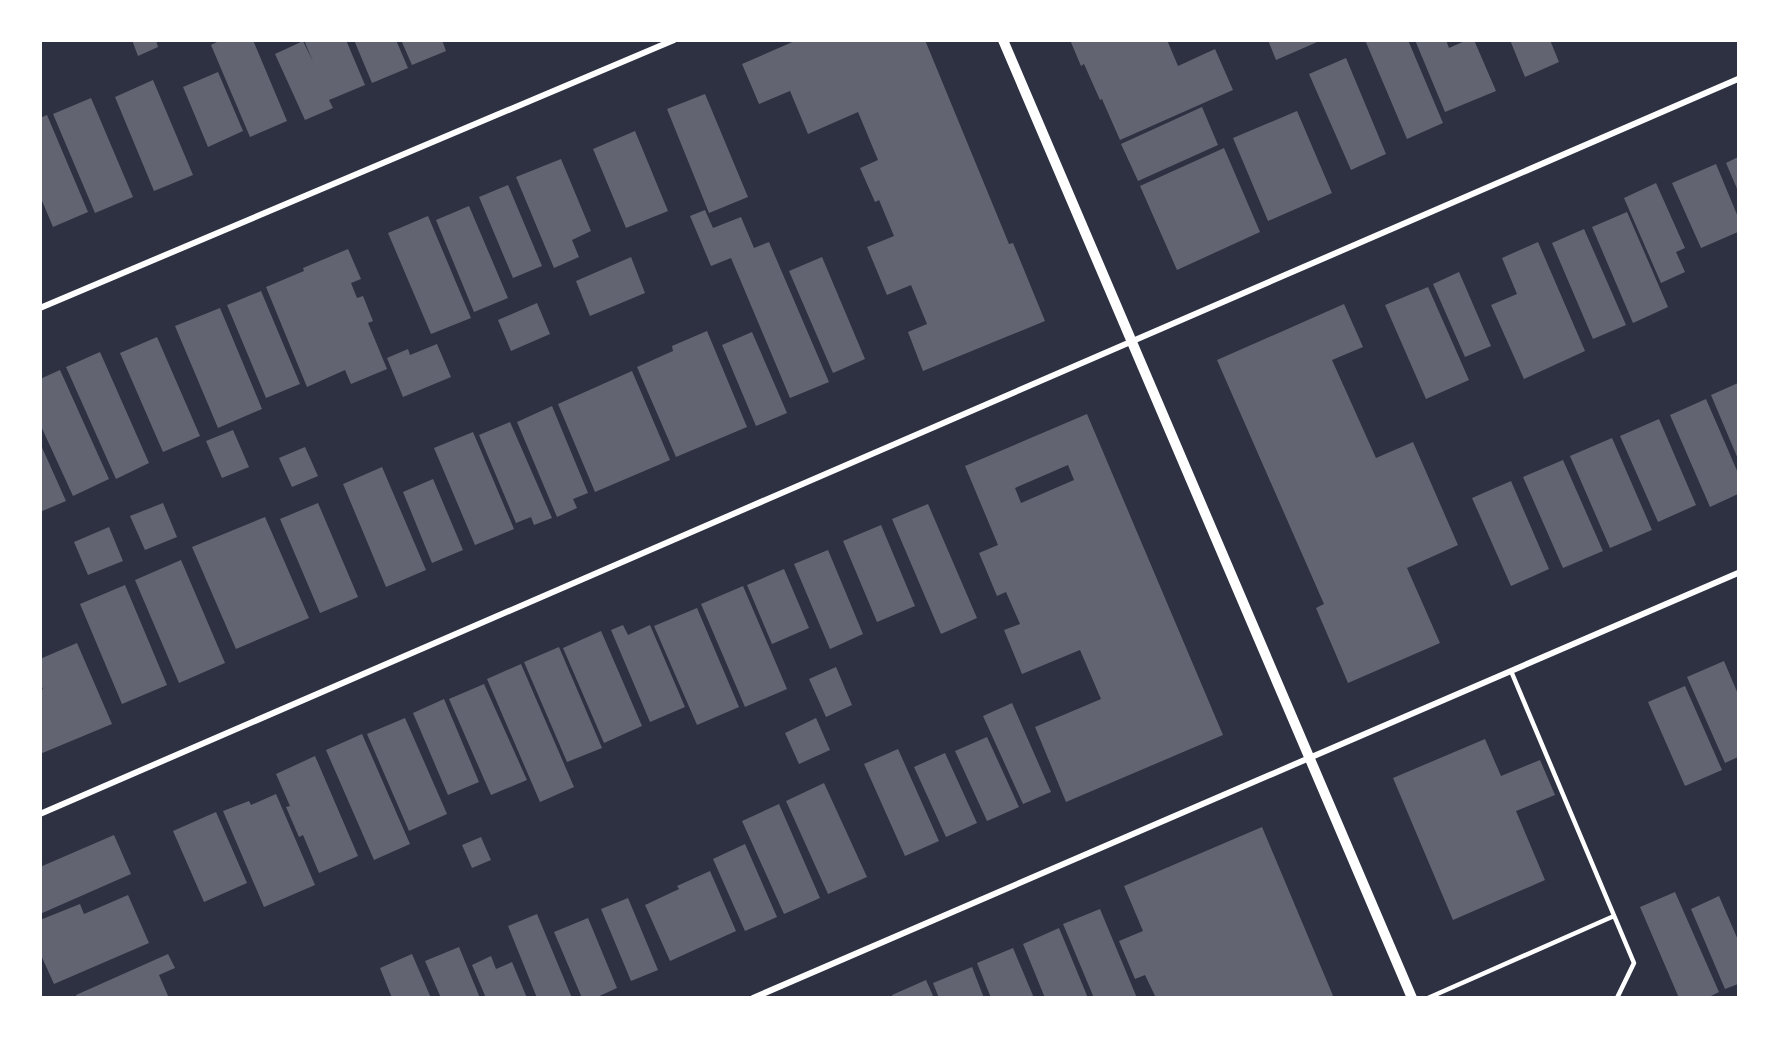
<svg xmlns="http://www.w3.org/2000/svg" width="1779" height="1038" font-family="'Fira Sans',sans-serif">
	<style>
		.building { fill: #626471; fill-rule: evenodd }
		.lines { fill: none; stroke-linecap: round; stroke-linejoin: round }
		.service { stroke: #fff; stroke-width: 4.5 }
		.minor { stroke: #fff; stroke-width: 6 }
		.tertiary { stroke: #fff; stroke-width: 10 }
	</style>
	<rect width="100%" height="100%" fill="#2d3142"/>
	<path class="building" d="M132,40H156L158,47L138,56Z
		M221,40H253L287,121L250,137L211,45Z
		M304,40H346L365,85L329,100L333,108L305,120L275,54L303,41L313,62Z
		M354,40H396L408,68L372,83Z
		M401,40H442L446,51L412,65Z
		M797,40H925L1009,244L1013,243L1045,321L923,371L908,332L927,324L911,285L887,295L867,247L894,236L879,200L875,202L860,168L878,160L858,112L808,134L790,91L759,104L742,64Z
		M1070,40H1167L1178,66L1215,49L1233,90L1120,140L1102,99L1100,100L1084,64L1081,66Z
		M1268,40H1322L1276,60Z
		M1365,40H1408L1443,123L1407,139Z
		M1415,40H1446L1449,48L1467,40H1474L1496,91L1445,112Z
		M1510,40H1550L1559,62L1525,77Z
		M1346,58L1386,154L1351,170L1309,74Z
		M218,72L243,131L208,147L183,87Z
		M153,80L193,175L154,191L115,97Z
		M705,94L748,197L709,213L667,109Z
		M91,98L133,197L95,213L53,114Z
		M1202,107L1218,145L1138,181L1121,144Z
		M1297,111L1332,193L1268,221L1233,138Z
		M47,115L88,212L53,227L40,196V118Z
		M635,131L668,211L626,228L593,149Z
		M1224,148L1260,232L1177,270L1140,186Z
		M1738,157V191L1726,163Z
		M561,159L591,231L572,240L579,257L554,268L516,177Z
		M1716,164L1738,217V232L1701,248L1672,183Z
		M1656,183L1685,248L1676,252L1685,272L1661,283L1624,198Z
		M508,185L542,266L513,278L479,197Z
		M469,206L508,298L474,312L436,220Z
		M705,210L713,228L741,217L754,248L769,242L829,382L790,398L731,258L711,266L690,216Z
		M1627,212L1668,307L1633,323L1592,227Z
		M428,216L471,318L431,334L388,233Z
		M1584,229L1626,325L1593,339L1552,243Z
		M1538,242L1585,351L1524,379L1491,305L1517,294L1502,258Z
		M348,249L361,279L351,283L357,298L363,296L373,321L368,323L387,369L351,384L345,370L307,387L266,287L304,271L303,268Z
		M631,257L645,293L590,316L576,281Z
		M822,257L865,359L833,373L789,271Z
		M1459,272L1491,346L1465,357L1433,284Z
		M1428,287L1469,380L1426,399L1385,305Z
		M261,291L300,384L266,398L227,305Z
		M537,303L550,334L511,351L498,320Z
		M1344,304L1363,347L1332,360L1376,458L1413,442L1458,545L1407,568L1440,643L1348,683L1316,608L1324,604L1217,360Z
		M220,308L262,409L218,428L175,326Z
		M707,331L747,427L676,457L637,367L673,351L672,346Z
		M752,332L787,413L756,426L722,345Z
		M157,337L200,436L163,452L120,353Z
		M437,344L451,377L403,397L387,358L408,349L410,355Z
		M100,352L149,463L116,479L66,367Z
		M60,370L109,479L73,496L40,424V379Z
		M632,371L670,460L595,492L558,404Z
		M1738,383V459L1711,395Z
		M1706,399L1738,473V494L1710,507L1670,415Z
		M552,406L588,493L573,499L577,508L557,517L517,422Z
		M1087,414L1223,735L1066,802L1035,727L1101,699L1080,650L1022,674L1004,630L1020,624L1006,592L997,596L979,553L998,545L965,466ZM1068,465L1074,480L1021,503L1015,488Z
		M1659,419L1696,505L1658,522L1620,436Z
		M510,422L552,518L534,525L531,517L516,523L479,435Z
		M233,430L249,467L222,478L206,441Z
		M473,432L514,529L475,545L434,448Z
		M1612,438L1652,530L1610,548L1570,456Z
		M40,443L66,501L40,512Z
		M305,447L318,476L292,487L279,458Z
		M1563,460L1603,551L1563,568L1523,477Z
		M382,467L426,570L386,587L343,484Z
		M433,479L463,550L432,563L403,492Z
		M1511,481L1549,569L1511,586L1472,498Z
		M163,503L177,537L145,550L130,516Z
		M318,503L358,597L320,613L280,519Z
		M928,504L977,618L941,634L892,519Z
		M265,517L309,618L236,649L192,547Z
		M881,525L915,606L877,622L843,541Z
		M109,527L123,561L88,575L74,542Z
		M828,550L863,634L830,649L794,564Z
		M181,560L225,663L179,683L135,580Z
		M784,569L809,628L772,644L747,585Z
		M125,585L167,685L122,704L80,604Z
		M743,586L787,689L745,707L701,604Z
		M697,608L739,707L697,725L654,626Z
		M623,625L628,635L650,625L685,707L650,722L611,630Z
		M601,631L642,726L604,743L563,648Z
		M77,643L112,724L40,754V690L43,689L40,683V659Z
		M559,647L602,748L567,762L524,662Z
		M1724,661L1738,694V757L1725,763L1687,677Z
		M521,664L574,787L540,802L487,679Z
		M836,667L852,705L826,717L809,679Z
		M484,684L527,780L491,795L449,699Z
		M1685,686L1722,770L1685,786L1648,702Z
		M444,699L479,782L448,795L413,713Z
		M1012,703L1051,792L1023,804L983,716Z
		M405,718L447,814L409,831L367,734Z
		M816,718L830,750L799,764L785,733Z
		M362,734L410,844L374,860L326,750Z
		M987,737L1019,807L987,821L955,751Z
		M1485,739L1501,776L1540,760L1555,795L1516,811L1545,880L1453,920L1393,778Z
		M898,749L939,841L905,856L864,764Z
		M945,753L977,823L946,837L914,767Z
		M315,756L358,856L319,873L303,835L299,837L286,807L290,806L276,774Z
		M824,783L867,877L828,894L786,801Z
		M276,794L315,885L264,907L223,811L249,801L251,805Z
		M779,804L820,898L784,914L742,821Z
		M216,812L247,883L204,902L173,831Z
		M1262,827L1334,998H1156L1145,975L1135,979L1119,941L1143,931L1124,886Z
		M114,835L131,874L40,914V867Z
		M481,837L491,860L472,868L462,845Z
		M745,844L777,917L745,931L713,859Z
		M710,871L736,931L670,961L645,905L679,889L677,886Z
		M1675,892L1719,992L1707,998H1679L1640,907Z
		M128,895L149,943L54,984L40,953V920L80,904L84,914Z
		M1719,896L1738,940V984L1725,989L1691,909Z
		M628,898L658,970L631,981L601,909Z
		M1100,909L1137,998H1094L1063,924Z
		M537,914L572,998H537L508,926Z
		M588,918L617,988L595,998H582L554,932Z
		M1059,928L1088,998H1045L1023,944Z
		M459,947L480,998H441L425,961Z
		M1013,948L1034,998H991L977,963Z
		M168,954L175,968L159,975L169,998H77L76,995Z
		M412,954L431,998H392L380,968Z
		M491,956L496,969L512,962L527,998H486L472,965Z
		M972,967L984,998H939L933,983Z
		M926,980L934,998H893L892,995Z"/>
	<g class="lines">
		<path class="service" d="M1511,671L1634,963L1617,998
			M1428,998L1614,916"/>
		<path class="minor" d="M40,308L674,40
			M40,814L1738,79
			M753,998L1738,573"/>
		<path class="tertiary" d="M1003,40L1412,998"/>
	</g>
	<rect width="1779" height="1038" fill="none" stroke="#ffffff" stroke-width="84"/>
</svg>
